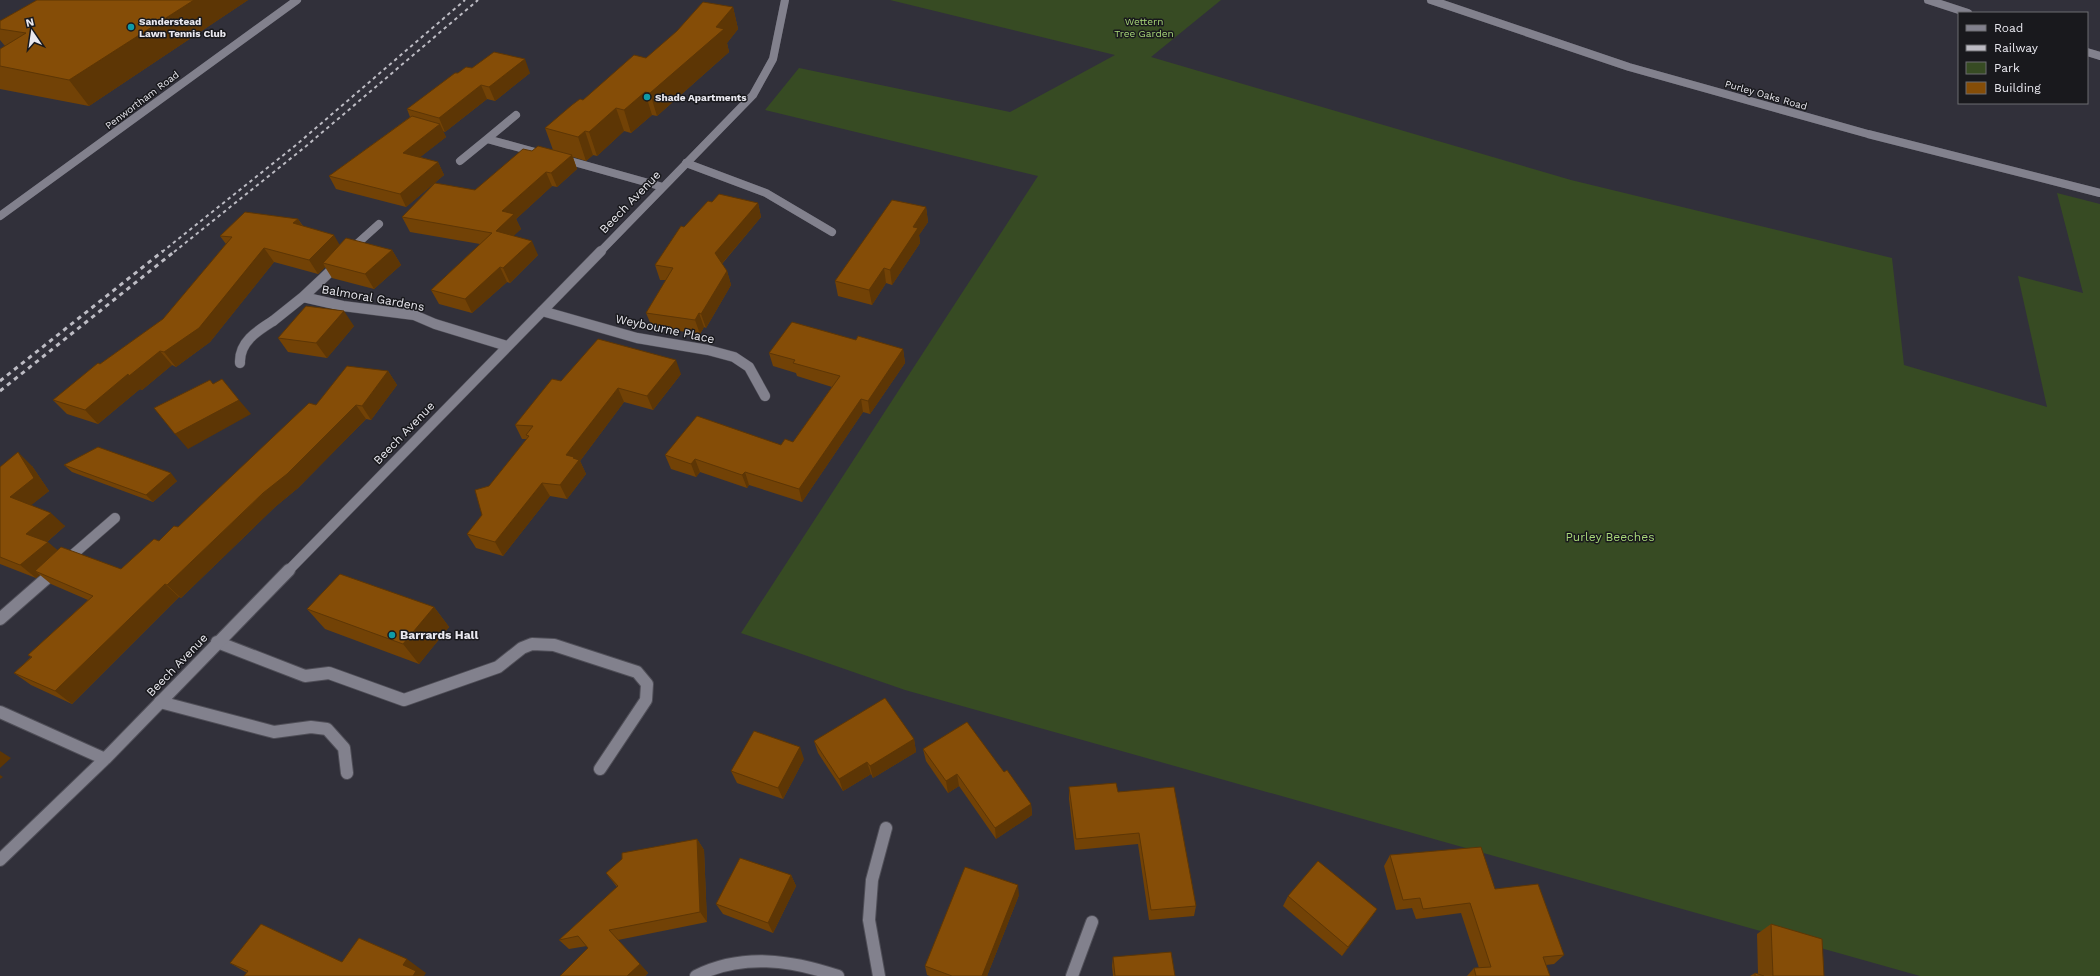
<svg xmlns="http://www.w3.org/2000/svg" width="2100" height="976" font-family="'Work Sans',sans-serif">
	<style>
		.green { fill: #374b23 }
		.lines { fill: none; stroke-linecap: round; stroke-linejoin: round }
		.service-far2-casing { stroke: #4f4e57; stroke-width: 8 }
		.service-far1-casing { stroke: #4f4e57; stroke-width: 11 }
		.service-casing { stroke: #4f4e57; stroke-width: 14 }
		.minor-far2-casing { stroke: #4f4e57; stroke-width: 8 }
		.minor-far1-casing { stroke: #4f4e57; stroke-width: 11 }
		.minor-casing { stroke: #4f4e57; stroke-width: 14 }
		.secondary-casing { stroke: #4f4e57; stroke-width: 8 }
		.service-far2 { stroke: #82818d; stroke-width: 8 }
		.service-far1 { stroke: #82818d; stroke-width: 10 }
		.service { stroke: #82818d; stroke-width: 12 }
		.minor-far2 { stroke: #82818d; stroke-width: 8 }
		.minor-far1 { stroke: #82818d; stroke-width: 10 }
		.minor { stroke: #82818d; stroke-width: 12 }
		.secondary { stroke: #82818d; stroke-width: 8 }
		.rail-far1 { stroke: #bdbcc4; stroke-width: 2; stroke-dasharray: 3.5 3.5; stroke-linecap: butt }
		.rail { stroke: #bdbcc4; stroke-width: 3; stroke-dasharray: 4.5 4.5; stroke-linecap: butt }
		.wall { fill: #724206 }
		.shaded-wall { fill: #5d3605 }
		.building { fill: #854d07; stroke: #5d3605 }
		.culture-dot { fill: #0f9aa8; stroke: #19191d; stroke-width: 1.5 }
		.labels { text-anchor: middle; dominant-baseline: central; stroke-width: 3; stroke-linejoin: round; paint-order: stroke }
		.far-poi-label { font-size: 10px; font-weight: bold; fill: #e9e8ef; stroke: #19191d; text-anchor: start }
		.far-park-label { font-size: 10px; fill: #a9d979; stroke: #19191d }
		.far-street-label { font-size: 10px; fill: #e9e8ef; stroke: #19191d }
		.street-label { font-size: 12px; fill: #e9e8ef; stroke: #19191d }
		.park-label { font-size: 12px; fill: #a9d979; stroke: #19191d }
		.poi-label { font-size: 12px; font-weight: bold; fill: #e9e8ef; stroke: #19191d; text-anchor: start }
	</style>
	<rect width="100%" height="100%" fill="#31303a"/>
	<path class="green" d="M890,0H1221L1151,57L1571,180L1892,258L1904,365L2047,407L2018,276L2083,293L2057,193L2100,204V976H1920L905,690L741,633L1038,176L765,110L799,68L1010,112L1115,55Z"/>
	<g class="lines">
		<g class="service-far2-casing">
			<path id="service-far2" d="M686,163L766,193L832,232
				M349,251L379,224"/>
		</g>
		<g class="service-far1-casing">
			<path id="service-far1" d="M240,363C239,342 257,331 273,321"/>
		</g>
		<g class="service-casing">
			<path id="service" d="M217,642L305,676L329,673L404,700L498,667L522,648L532,644L554,645L637,672L647,684L646,700L600,769
				M160,702L274,732L311,727L327,729L344,748L347,773"/>
		</g>
		<g class="minor-far2-casing">
			<path id="minor-far2" d="M1431,0L1629,67L1868,134L2100,193
				M516,115L487,139L546,155
				M563,159L663,187
				M460,161L487,139
				M0,216L297,0
				M600,252L753,95L773,59L785,0"/>
		</g>
		<g class="minor-far1-casing">
			<path id="minor-far1" d="M335,267L303,297L343,306L414,315L435,324L507,346
				M542,311L637,338L708,350L734,357L749,367L765,396
				M273,321L303,297
				M54,571L115,518
				M288,571L601,251"/>
		</g>
		<g class="minor-casing">
			<path id="minor" d="M0,619L56,570
				M0,712L105,759
				M0,860L105,759L289,570
				M696,976C742,953 791,960 838,976
				M879,976L869,920L872,880L886,828
				M1072,976L1092,922"/>
		</g>
		<g class="secondary-casing">
			<path id="secondary" d="M1928,0L1968,13
				M2087,52L2100,56"/>
		</g>
		<use href="#service-far2" class="service-far2"/>
		<use href="#service-far1" class="service-far1"/>
		<use href="#service" class="service"/>
		<use href="#minor-far2" class="minor-far2"/>
		<use href="#minor-far1" class="minor-far1"/>
		<use href="#minor" class="minor"/>
		<use href="#secondary" class="secondary"/>
		<path class="rail-far1" d="M162,252L296,145L465,0
			M174,252L305,147L478,0"/>
		<path class="rail" d="M0,381L163,251
			M0,391L175,251"/>
	</g>
	<path class="wall" d="M37,0H248L89,106L0,89V49L5,46L0,40V21Z
		M733,7L738,29L727,43L729,52L657,116L652,115L631,133L624,131L597,156L593,155L586,161L573,157L577,169L557,187L552,186L516,219L521,229L513,236L538,255L510,283L507,282L472,313L439,304L431,290L480,244L410,232L402,217L475,190L532,151L553,150L545,128L583,100L646,58Z
		M472,68L530,73L495,101L487,99L445,132L443,131L446,137L420,157L438,162L444,175L406,207L336,189L329,176L410,117L407,109L458,73Z
		M712,202L758,203L761,217L722,264L727,271L731,285L706,328L704,327L700,334L652,327L646,313L666,280H660L655,265L684,227Z
		M926,207L928,222L919,235L920,243L892,285L886,283L872,305L838,296L835,281Z
		M298,219L303,226L340,245L392,250L401,265L374,289L332,278L325,267L318,274L274,262L210,342L176,367L172,365L142,390L140,389L98,424L67,414L53,400L100,364L163,319L226,244L220,236Z
		M354,326L327,358L288,352L278,338Z
		M856,340L903,349L905,363L870,414L863,412L802,502L749,485L747,488L700,472L696,477L671,469L665,455L781,445L793,442L832,387L797,376L796,373L773,366L769,353Z
		M388,371L397,385L371,420L366,419L298,488L275,507L181,598L179,597L72,704L31,685L14,673L31,657L28,655L88,600L51,584L40,575L36,578L0,564V467L32,466L49,491L31,505L65,526L47,542L57,550L121,569L178,527L316,405Z
		M681,374L653,410L624,402L580,461L586,474L567,499L550,496L503,556L476,548L467,534L482,515L489,486L527,439H522L515,425L561,381Z
		M64,465L177,481L153,502L72,472Z
		M434,607L449,627L419,664L325,629L307,609Z
		M914,739L916,752L873,778L871,774L843,791L818,753L814,741Z
		M923,749L1004,772L1031,804L1032,815L996,839L959,786L948,793L926,761Z
		M804,759L783,799L737,783L731,771Z
		M1069,787L1118,792L1196,906L1194,916L1149,920L1138,844L1075,850L1069,799Z
		M697,839L704,850L707,922L618,940L648,973L645,976H560L588,948L587,946L569,949L559,940L617,887L606,873Z
		M1390,855L1495,889L1564,955L1554,964L1546,965L1550,976H1467L1474,968H1479L1461,913L1416,919L1412,908L1396,910L1384,866Z
		M791,875L796,886L773,933L723,914L716,904Z
		M1019,895L987,976H930L927,975L925,966Z
		M1288,896L1377,909L1370,919L1342,956L1283,906Z
		M1771,924L1824,976H1750L1755,973L1758,974L1757,934Z
		M1113,957L1175,976H1113L1112,966Z
		M342,962L426,973H247L230,963Z"/>
	<path class="shaded-wall" d="M194,0H248L89,106L69,80Z
		M733,7L738,29L727,43L729,52L657,116L650,93L716,27Z
		M525,59L530,73L495,101L489,87Z
		M481,85L487,99L445,132L439,118Z
		M645,92L652,115L631,133L624,110Z
		M616,108L624,131L597,156L589,132Z
		M440,124L446,137L409,166L403,153Z
		M585,131L593,155L586,161L578,137Z
		M572,155L577,169L557,187L551,173Z
		M438,162L444,175L406,207L400,194Z
		M546,172L552,186L516,219L521,229L503,246L496,231L502,211Z
		M758,203L761,217L719,267L715,253Z
		M926,207L928,222L919,235L920,243L892,285L890,270L913,227Z
		M298,219L307,234L293,223Z
		M334,235L342,249L323,263L325,267L318,274L309,260Z
		M532,241L538,255L510,283L503,268Z
		M264,248L274,262L210,342L176,367L164,352Z
		M392,250L401,265L374,289L365,274Z
		M500,267L507,282L472,313L465,299Z
		M884,268L886,283L872,305L869,290Z
		M727,271L731,285L706,328L701,314Z
		M344,311L354,326L327,358L316,343Z
		M699,313L704,327L700,334L695,320Z
		M903,349L905,363L870,414L868,401Z
		M160,351L172,365L142,390L140,389L98,424L85,410L128,374Z
		M676,360L681,374L653,410L647,396Z
		M388,371L397,385L371,420L362,406Z
		M618,388L624,402L580,461L586,474L567,499L560,485L566,455Z
		M861,399L863,412L802,502L799,489Z
		M239,400L251,414L188,449L175,434Z
		M356,405L366,419L298,488L275,507L181,598L167,585Z
		M18,452L32,466L49,491L24,511L10,497Z
		M695,459L700,472L696,477L691,464Z
		M745,472L749,485L747,488L742,475Z
		M171,473L177,481L153,502L146,495Z
		M542,483L550,496L503,556L495,542Z
		M51,513L65,526L41,547L26,534Z
		M48,542L63,555L35,571L40,575L36,578L20,565Z
		M165,584L179,597L72,704L55,691Z
		M434,607L449,627L419,664L403,644Z
		M914,739L916,752L873,778L870,766Z
		M800,747L804,759L783,799L778,788Z
		M0,751L11,758L0,768Z
		M867,762L871,774L843,791L839,779Z
		M957,774L959,786L948,793L946,781Z
		M0,775L3,777L0,779Z
		M1031,804L1032,815L996,839L995,828Z
		M697,839L704,850L707,922L700,912Z
		M791,875L796,886L773,933L768,923Z
		M1018,885L1019,895L987,976H982Z
		M1377,909L1370,919L1342,956L1348,947Z
		M407,959L426,973L424,976H413L403,965Z
		M640,964L648,973L645,976H627Z"/>
	<path class="building" d="M37,0H194L69,80L0,66V49L26,33L0,29V21Z
		M703,2L733,7L716,27L724,29L650,93L645,92L624,110L616,108L589,132L585,131L578,137L545,128L572,105L580,99L583,100L634,55L646,58L677,31Z
		M494,52L525,59L489,87L481,85L439,118L407,109L455,73H458L466,67L472,68Z
		M412,116L440,124L403,153L438,162L400,194L329,176Z
		M538,146L572,155L551,173L546,172L502,211L514,214L496,231L532,241L503,268L500,267L465,299L431,290L492,233L402,217L435,183L475,190L523,149L532,151Z
		M719,194L758,203L715,253L727,271L701,314L699,313L695,320L646,313L673,268L655,265L681,226L684,227L708,201L712,202Z
		M892,200L926,207L913,227L918,228L890,270L884,268L869,290L835,281Z
		M245,212L298,219L293,223L334,235L309,260L264,248L199,328L164,352L160,351L129,376L128,374L85,410L53,400L98,363L100,364L163,319L232,237L220,236Z
		M346,238L392,250L365,274L323,263Z
		M306,306L344,311L316,343L278,338Z
		M792,322L856,340L858,336L903,349L868,401L861,399L799,489L745,472L742,475L695,459L691,464L665,455L697,416L781,445L785,439L793,442L840,376L793,363L795,360L769,353Z
		M598,339L676,360L647,396L618,388L566,455L574,457L573,458L579,460L560,485L542,483L495,542L467,534L482,515L475,490L489,486L529,436L526,435L533,426L515,425L552,379L561,381Z
		M347,366L388,371L362,406L356,405L287,474L263,493L167,585L165,584L55,691L14,673L32,657L28,655L93,596L35,571L61,547L121,569L154,539L159,541L174,526L178,527L309,403L316,405Z
		M222,379L239,400L175,434L154,408L210,380L213,384Z
		M98,447L171,473L146,495L64,465Z
		M18,452L34,478L10,497L51,513L26,534L48,542L20,565L0,557V467Z
		M340,574L434,607L403,644L307,609Z
		M885,698L914,739L870,766L867,762L839,779L814,741Z
		M967,722L1004,772L1007,770L1031,804L995,828L957,774L946,781L923,749Z
		M754,731L800,747L778,788L731,771Z
		M1116,783L1118,792L1174,787L1196,906L1151,910L1139,833L1076,839L1069,787Z
		M697,839L700,912L609,930L640,964L627,976H560L588,948L578,936L559,940L618,886L606,873L622,859V853Z
		M1481,847L1495,889L1538,884L1564,955L1543,957L1550,976H1476L1474,968L1491,967L1470,903L1423,909L1420,898L1403,900L1390,855Z
		M740,858L791,875L768,923L716,904Z
		M1318,861L1377,909L1348,947L1288,896Z
		M965,867L1018,885L982,976H952L925,966Z
		M261,924L342,962L359,938L407,959L403,965L416,971L413,976H244L248,971L230,963Z
		M1771,924L1822,939L1824,976H1773Z
		M1171,952L1175,976H1115L1113,957Z
		M1755,973L1764,976H1755Z"/>
	<g class="culture-dot">
		<circle cx="131" cy="27" r="4"/>
		<circle cx="647" cy="97" r="4"/>
		<circle cx="392" cy="635" r="4"/>
	</g>
	<g class="labels">
		<g class="far-poi-label">
			<text x="139" y="21">Sanderstead<tspan x="139" dy="12">Lawn Tennis Club</tspan></text>
			<text x="655" y="97">Shade Apartments</text>
		</g>
		<g class="far-park-label">
			<text x="1144" y="21">Wettern<tspan x="1144" dy="12">Tree Garden</tspan></text>
		</g>
		<g class="far-street-label">
			<text transform="translate(1766 95) rotate(16)">Purley Oaks Road</text>
			<text transform="translate(142 100) rotate(-37)">Penwortham Road</text>
		</g>
		<g class="street-label">
			<text transform="translate(630 202) rotate(-46)">Beech Avenue</text>
			<text transform="translate(373 298) rotate(10)">Balmoral Gardens</text>
			<text transform="translate(665 329) rotate(12)">Weybourne Place</text>
			<text transform="translate(404 433) rotate(-46)">Beech Avenue</text>
			<text transform="translate(177 665) rotate(-46)">Beech Avenue</text>
		</g>
		<g class="park-label">
			<text x="1610" y="537">Purley Beeches</text>
		</g>
		<g class="poi-label">
			<text x="400" y="635">Barrards Hall</text>
		</g>
	</g>
	<rect x="1958" y="12" width="130" height="92" fill="#19191d" stroke="#6c6c71"/>
	<rect x="1966" y="25" width="20" height="6" fill="#82818d" stroke="#6c6c71"/>
	<text x="1994" y="32" font-size="12" fill="#e9e8ef">Road</text>
	<rect x="1966" y="45" width="20" height="6" fill="#bdbcc4" stroke="#6c6c71"/>
	<text x="1994" y="52" font-size="12" fill="#e9e8ef">Railway</text>
	<rect x="1966" y="62" width="20" height="12" fill="#374b23" stroke="#6c6c71"/>
	<text x="1994" y="72" font-size="12" fill="#e9e8ef">Park</text>
	<rect x="1966" y="82" width="20" height="12" fill="#854d07" stroke="#6c6c71"/>
	<text x="1994" y="92" font-size="12" fill="#e9e8ef">Building</text>
	<g transform="translate(32 32) rotate(347)" stroke="#19191d" stroke-width="3" paint-order="stroke">
	<path d="M0-3L7 15L0 10L-7 15Z" fill="#e9e8ef"/>
	<text y="-6" font-size="11" font-weight="bold" text-anchor="middle" fill="#e9e8ef">N</text>
	</g>
</svg>
